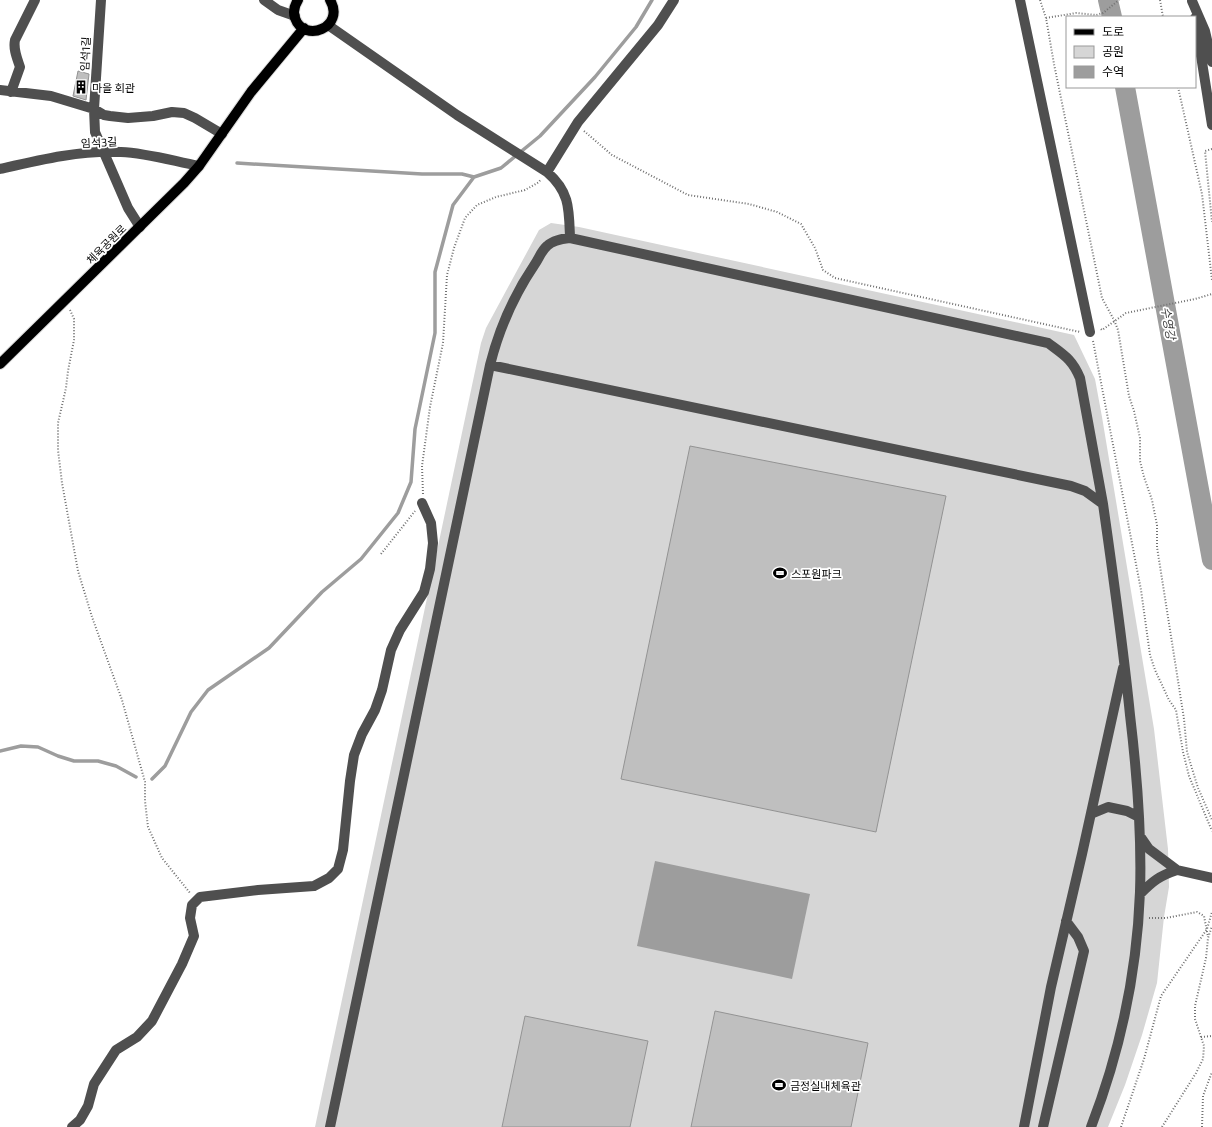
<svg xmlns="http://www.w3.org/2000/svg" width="1212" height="1127" font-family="'Exo 2','Noto Sans KR',sans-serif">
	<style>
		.green { fill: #d6d6d6 }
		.water { fill: #9d9d9d }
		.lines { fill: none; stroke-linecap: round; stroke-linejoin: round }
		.stream { stroke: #9d9d9d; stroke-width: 3.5 }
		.river { stroke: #9d9d9d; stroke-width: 20 }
		.building { fill: #bfbfbf; stroke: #939393 }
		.major-casing { stroke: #dbdbdb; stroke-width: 12 }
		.path { stroke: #717171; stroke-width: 2; stroke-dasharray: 1 2; stroke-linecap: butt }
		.minor { stroke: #4f4f4f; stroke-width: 10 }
		.major { stroke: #000; stroke-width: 10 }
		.labels { text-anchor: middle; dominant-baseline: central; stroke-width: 3.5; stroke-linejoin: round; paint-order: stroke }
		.street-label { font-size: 11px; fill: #000; stroke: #fff }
		.poi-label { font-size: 11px; fill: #000; stroke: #fff; text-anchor: start }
		.water-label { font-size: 12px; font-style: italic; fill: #3e3e3e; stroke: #fff }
	</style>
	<rect width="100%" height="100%" fill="#fff"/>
	<path class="green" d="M551,223L579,227L1074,335L1095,379L1102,417L1154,729L1168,849L1169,887L1164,917L1157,983L1142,1035L1125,1085L1108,1127H315L481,343L486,328L539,230Z"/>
	<path class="water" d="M655,861L810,894L792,979L637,946Z"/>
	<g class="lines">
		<path class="stream" d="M237,163L422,174H462L474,177
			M0,751L21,746L38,747L58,756L74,761H98L116,766L136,777
			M152,779L165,766L191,712L208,690L269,648L322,592L361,559L398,513L411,482L415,429L435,333V272L453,205L474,177L501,168L540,136L595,77L636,27L652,0"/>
		<path class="river" d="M1108,0L1112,17
			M1125,87L1212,560"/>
	</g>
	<path class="building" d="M78,71L89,74L86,100L73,96Z
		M690,446L946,496L876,832L621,779Z
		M715,1011L868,1043L851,1127H691Z
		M525,1016L648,1041L630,1127H502Z"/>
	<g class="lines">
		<g class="major-casing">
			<path id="major" d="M298,0C294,6 293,12 295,18C304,44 346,27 330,0
				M0,364L184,183L199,166L251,92L304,28"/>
		</g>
		<path class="path" d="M1040,0L1046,18L1054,64L1102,298L1114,320L1118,330L1129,396L1134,411L1140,438V461L1144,477L1152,500L1157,525V547L1184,719L1187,752L1198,788L1212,820
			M1160,0L1163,17
			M1046,18L1076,13L1096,15L1103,13L1119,0
			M1178,87L1202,194L1212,280
			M584,131L612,155L688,195L749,204L777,212L801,224L815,248L823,270L835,278L1080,332
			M1212,149L1205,151L1212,222
			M70,310L74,319V340L68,371L66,388L58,423V450L62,483L78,571L92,617L122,700L145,782V801L148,827L162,858L190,893
			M1101,329L1102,330L1126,313L1195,299L1212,294
			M1093,341L1141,590L1150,655L1155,670L1169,700L1176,710L1183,752L1189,776L1212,831
			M423,494L422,466L430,407L443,343L447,275L454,248L465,218L477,205L496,197L525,190L539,182L541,179
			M381,554L415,511
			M1149,918H1166L1197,912L1204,916L1208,937
			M1201,1037L1212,1036
			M1121,1127L1144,1059L1161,996L1207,929L1212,912
			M1162,1127L1196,1073L1203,1059L1204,1046L1195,1019V1006L1206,958L1208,938L1212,926
			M1202,1127L1203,1096L1212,1072"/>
		<path class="minor" d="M101,0L94,109L95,132L128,208L140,227
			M264,0L278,10L295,16
			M1020,0L1090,332
			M1192,1L1205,31L1212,62
			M1195,18L1212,125
			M328,25L457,115L547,172C570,192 569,209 570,238
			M0,90L51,96L94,109L104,115L110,116L128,118L153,116L172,112L184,113L195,118L222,134
			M11,92L20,67C17,58 13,49 15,40L35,0
			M0,169C39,160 80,150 121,152C147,153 173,161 199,166
			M547,172L578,122L658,25L674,0
			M1091,814L1108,807L1127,811L1139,817
			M1177,870L1212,878
			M1140,894C1153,881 1159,876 1177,870L1149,849L1140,836
			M72,1127L80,1120L88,1106L94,1084L116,1050L137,1037L152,1021L182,964L194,936L190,918L192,905L200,897L258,890L314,886L329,878L338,869L343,850L350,781L354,755L362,734L375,710L382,690L391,650L400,630L424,592L430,569L433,543L431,523L422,503
			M330,1127L490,365C499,329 514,295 535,264C539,258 542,250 547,246C553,240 562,239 570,238L1048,343C1064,355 1072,359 1080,378L1103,504L1085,491L1071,486L490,365
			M1024,1127L1051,987L1082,854L1123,668
			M1043,1127L1084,951L1078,937L1066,921
			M1091,1127C1120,1052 1137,973 1140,892C1142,833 1137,774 1130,715C1123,644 1113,574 1103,504"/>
		<use href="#major" class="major"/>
	</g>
	<defs>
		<g id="building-bare" transform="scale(1.08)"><path d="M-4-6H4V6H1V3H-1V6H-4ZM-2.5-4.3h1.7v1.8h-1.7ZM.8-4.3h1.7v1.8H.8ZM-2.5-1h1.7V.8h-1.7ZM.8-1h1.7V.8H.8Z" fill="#000" stroke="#fff" stroke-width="2.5" paint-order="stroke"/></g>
		<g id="stadium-bare" transform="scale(1.08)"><path d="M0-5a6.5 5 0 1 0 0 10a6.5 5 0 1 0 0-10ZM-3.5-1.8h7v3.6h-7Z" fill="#000" stroke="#fff" stroke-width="2.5" paint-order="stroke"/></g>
	</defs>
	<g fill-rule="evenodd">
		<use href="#building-bare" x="81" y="87"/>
		<use href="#stadium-bare" x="780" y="573"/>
		<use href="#stadium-bare" x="779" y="1085"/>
	</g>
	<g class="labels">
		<g class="street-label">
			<text transform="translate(85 54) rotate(-87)">임석1길</text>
			<text transform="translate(99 142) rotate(-3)">임석3길</text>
			<text transform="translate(106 244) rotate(-45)">체육공원로</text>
		</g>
		<g class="poi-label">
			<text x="92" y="87">마을 회관</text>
			<text x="791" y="573">스포원파크</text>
			<text x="790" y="1085">금정실내체육관</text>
		</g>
		<g class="water-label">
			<text transform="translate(1169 323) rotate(80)">수영강</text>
		</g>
	</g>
	<rect x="1066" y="16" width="130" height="72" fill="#ffffff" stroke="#999999"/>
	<rect x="1074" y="29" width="20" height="6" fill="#000000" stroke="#999999"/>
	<text x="1102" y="36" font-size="12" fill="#000000">도로</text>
	<rect x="1074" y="46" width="20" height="12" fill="#d6d6d6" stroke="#999999"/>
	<text x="1102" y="56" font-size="12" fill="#000000">공원</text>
	<rect x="1074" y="66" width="20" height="12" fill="#9d9d9d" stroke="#999999"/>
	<text x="1102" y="76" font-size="12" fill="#000000">수역</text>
</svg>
